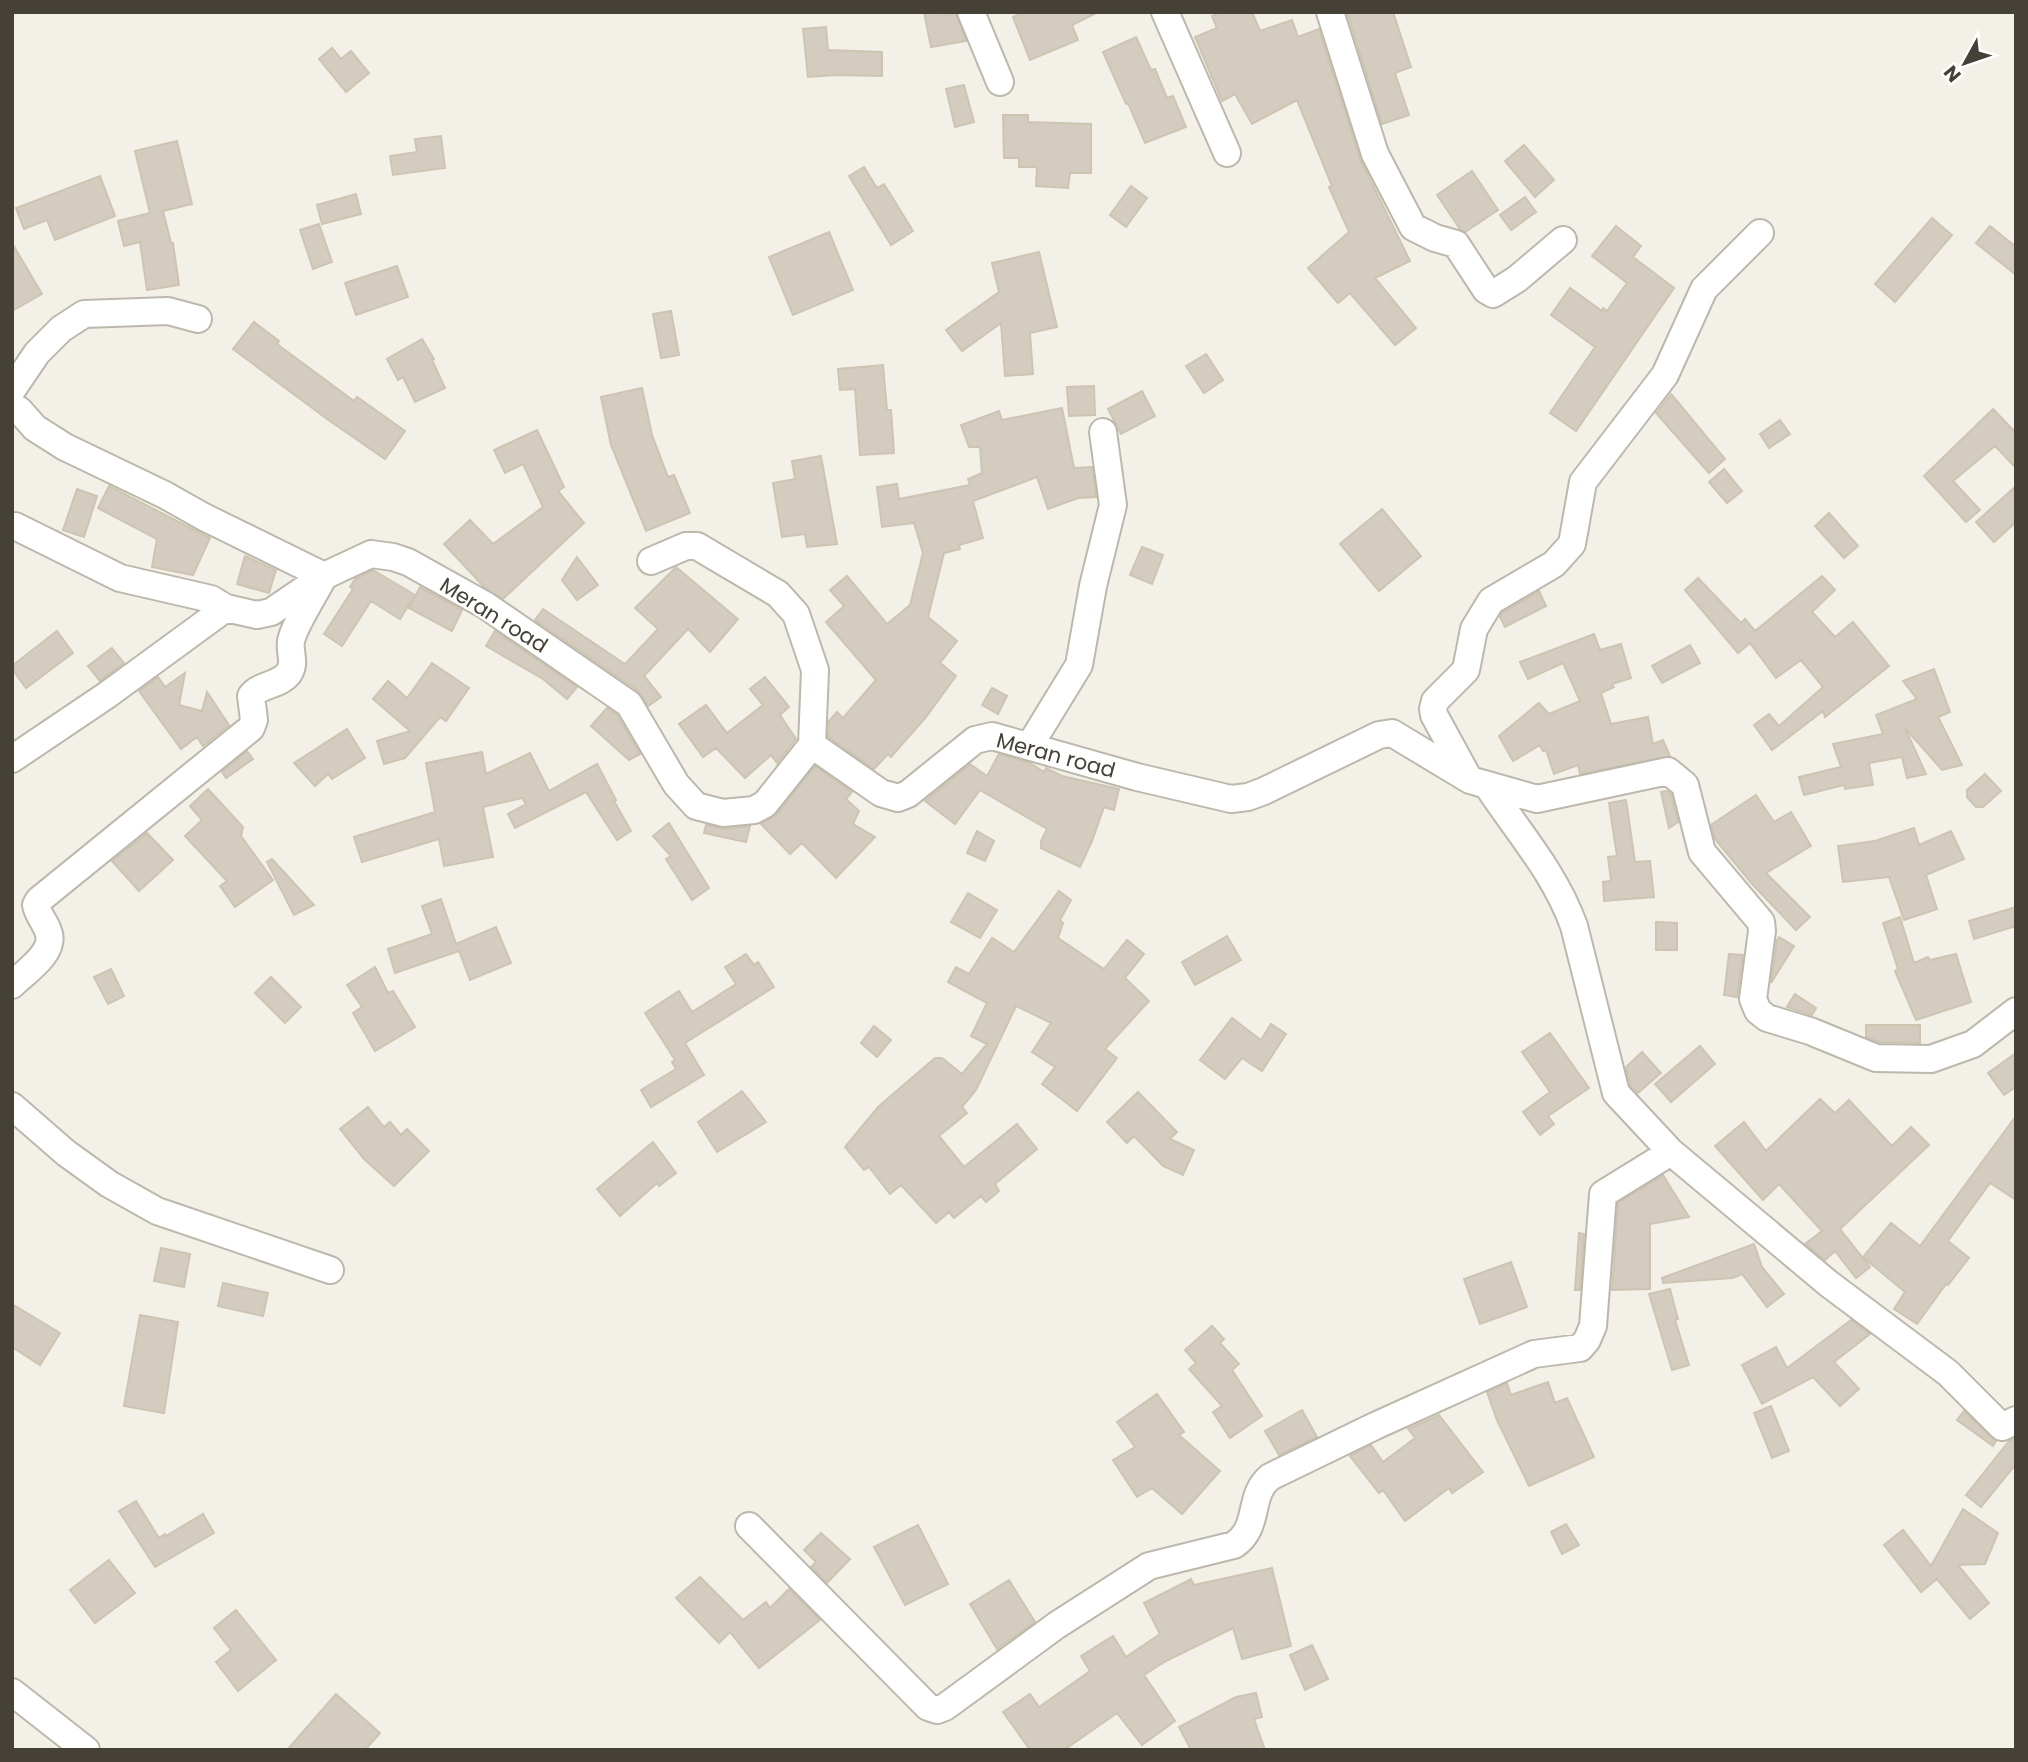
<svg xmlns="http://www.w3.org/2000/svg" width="2028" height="1762" font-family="Poppins,sans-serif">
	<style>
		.building { fill: #d3ccbf; stroke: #cec4b2; stroke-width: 2 }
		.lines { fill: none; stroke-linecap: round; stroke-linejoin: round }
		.minor-casing { stroke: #bdb8ac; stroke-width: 30 }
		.minor { stroke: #fff; stroke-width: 26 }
		.labels { text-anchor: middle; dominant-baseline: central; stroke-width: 5; stroke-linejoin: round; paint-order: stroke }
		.street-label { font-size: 21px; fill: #454137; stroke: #fff }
	</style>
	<rect width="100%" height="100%" fill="#f3f0e8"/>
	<path class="building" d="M924,12H942V16L956,13L966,41L931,47Z
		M1025,12H1098L1072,25L1078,40L1030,60L1013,17Z
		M1221,12H1252L1260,31L1292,20L1298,37L1319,29L1360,159L1410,261L1375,278L1416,328L1395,345L1350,293L1338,303L1308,268L1349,232L1329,187L1332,186L1297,100L1252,124L1235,94L1222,101L1195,37L1217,28L1212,16Z
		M1347,12H1393L1411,67L1395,73L1409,115L1382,124Z
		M826,27L828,50L882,52V76L836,75L808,77L803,29Z
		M1136,37L1151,70L1155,69L1167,98L1173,96L1186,127L1145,143L1128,103L1126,104L1103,52Z
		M332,48L341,59L351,51L369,73L346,92L319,59Z
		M964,85L974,122L955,127L946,89Z
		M1003,115H1028V122L1091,124V173H1070L1068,188L1036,186L1037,167H1019V158H1004Z
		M441,136L445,168L393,175L390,156L417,152L415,139Z
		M177,141L192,204L163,211L171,243H173L179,285L147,290L140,242L124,246L118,221L150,213L135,151Z
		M1524,145L1554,180L1535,197L1505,161Z
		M864,167L877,188L884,184L913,231L891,245L849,176Z
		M1472,171L1498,210L1465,232L1460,229L1437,195Z
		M100,176L115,216L55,240L47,220L24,229L16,208Z
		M1131,186L1147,198L1126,227L1110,215Z
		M356,194L361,214L322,224L317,205Z
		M1525,197L1536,212L1511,230L1500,215Z
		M1932,218L1952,235L1895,302L1875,284Z
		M319,224L332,262L313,269L300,230Z
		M1616,226L1641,246L1633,257L1674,288L1576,431L1550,413L1595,347L1551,315L1570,288L1602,311L1603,308L1607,311L1627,283L1592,256Z
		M1990,226L2016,247V275L1976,243Z
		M829,232L853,290L793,315L769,257Z
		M12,243L42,294L12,311Z
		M1039,252L1057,327L1030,333L1033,374L1005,376L1001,323L962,351L946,330L999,292L992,263Z
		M397,266L408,297L356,315L345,283Z
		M671,311L679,355L661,358L653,314Z
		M254,322L279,341L277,344L354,401L357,397L405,431L385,459L327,419L233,349Z
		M422,339L434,359L432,360L445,388L415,402L403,377L398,380L387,359Z
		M1206,354L1223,380L1204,393L1186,366Z
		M883,365L887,410H891L894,453L860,455L855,389L840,390L838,369Z
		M1094,386L1095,415L1069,416L1067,387Z
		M642,388L652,435L668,477L674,475L690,513L646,531L611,445L601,397Z
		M1142,391L1155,416L1121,434L1108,409Z
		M1671,394L1725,459L1709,473L1656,413Z
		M1062,408L1074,468L1092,467L1096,497L1078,498L1048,509L1037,477L973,501L983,538L959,545L960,549L944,553L928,617L957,641L940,663L956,676L926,717L891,757L888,754L874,769L828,737L829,721L837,712L843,718L876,680L826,622L844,606L830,590L847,576L887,624L910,605L923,553L914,523L882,527L877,487L897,484L899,499L970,485L968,479L982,473L980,447H969L961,425L999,411L1002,420Z
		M1993,409L2016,433V468L1995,446L1953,481L1980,510L1966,522L1924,476Z
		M1780,420L1790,434L1769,448L1760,434Z
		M537,430L564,487L558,491L584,523L503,599L484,587L444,544L470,520L493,544L543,507L523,464L505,473L494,450Z
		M821,456L837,544L807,547L805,534L782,537L773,483L795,479L792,461Z
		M1724,469L1742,491L1727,503L1709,482Z
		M109,486L210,538L193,575L152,567L157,539L98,508Z
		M2016,486V522L1994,542L1976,522Z
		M77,489L97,496L84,537L63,530Z
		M1382,509L1421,556L1379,591L1340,544Z
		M1829,513L1858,546L1844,558L1815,526Z
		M1142,547L1163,555L1152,584L1130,575Z
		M245,556L276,570L269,593L237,584Z
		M577,557L598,585L577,600L562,580Z
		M676,567L738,619L710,652L688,629L644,676L661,697L648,706L638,691L535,620L543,609L625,664L658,629L635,608Z
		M373,570L415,595L400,619L371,601L342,646L324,634L353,589L350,587L355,579Z
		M1822,576L1835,590L1812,612L1835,637L1853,622L1889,666L1825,717L1823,711L1772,750L1754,725L1769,714L1779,726L1823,687L1801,660L1776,678L1750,643L1738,653L1685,590L1698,578L1741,623L1745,619L1755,631Z
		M420,587L462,610L452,631L409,608Z
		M1539,591L1546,606L1505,627L1500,617L1502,613Z
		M57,631L73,653L26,688L12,669V666Z
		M495,631L577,687L567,699L543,679L486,646Z
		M1594,634L1600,650L1621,644L1631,678L1612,684L1614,687L1601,693L1611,724L1648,717L1653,744L1663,740L1670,756L1580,774L1578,765L1554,774L1546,750L1543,751L1540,745L1513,761L1499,736L1539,703L1549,714L1580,701L1563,663L1528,679L1520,662Z
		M1690,645L1700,663L1662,683L1652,666Z
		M112,648L124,663L100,681L88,666Z
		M432,663L469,688L446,721L440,717L405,758L384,764L377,741L410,731L373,699L388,681L407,698Z
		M1934,669L1950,712L1938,717L1962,765L1942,770L1905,728L1926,774L1907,778L1902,757L1869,763L1873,785L1845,789L1844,785L1804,795L1799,777L1841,767L1833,744L1883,734L1876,715L1917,699L1903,681Z
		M185,673L179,705L202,711L207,692L229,725L203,746L197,737L181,749L139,691L158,677L165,687Z
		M765,677L789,707L780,715L796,739L777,763L771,755L745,778L716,748L703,757L679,724L706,705L727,733L763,705L750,689Z
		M992,688L1007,696L998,714L982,705Z
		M607,708L617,715L640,754L629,760L591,726Z
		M347,729L365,758L332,779L328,774L315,786L294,763Z
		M247,751L253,759L226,778L222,772Z
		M482,752L486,774L530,753L549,791L597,764L616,800L614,801L631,831L617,840L586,792L515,828L508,814L526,804L522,798L483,807L493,857L444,866L439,839L362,862L354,837L435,812L426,763Z
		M999,754L1030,763L1044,772L1046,768L1062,776L1119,789L1114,810L1104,807L1092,841L1080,867L1041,848V841L1047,829L980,790L955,824L925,801L970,764L987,776Z
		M815,766L852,792L846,799L859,811L853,824L875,837L836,878L802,843L790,854L761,824L777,814Z
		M1985,774L2001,791L1983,807H1976L1967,797V790Z
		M208,789L243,827L241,836L273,880L235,907L220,886L227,881L185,836L202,820L190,806Z
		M1667,791L1671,794L1678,822L1669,828L1661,792Z
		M1756,795L1774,822L1791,812L1811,846L1766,873L1810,917L1796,930L1753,885L1715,839L1711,825Z
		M1626,800L1635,862L1650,861L1654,897L1604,901L1603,882L1611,881L1608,857L1617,856L1609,803Z
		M669,823L709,888L692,900L666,859L671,856L653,836Z
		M706,825L724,829L750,826L746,842L704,833Z
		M1914,828L1919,845L1951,831L1964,859L1926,875L1937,909L1904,920L1889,877L1843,882L1838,846L1875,841Z
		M977,831L994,841L985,861L967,853Z
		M147,833L173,860L139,891L112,861Z
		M272,859L314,905L294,915L267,862Z
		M1059,891L1071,900L1060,920L1063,923L1058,938L1104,969L1127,940L1144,954L1125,978L1149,1001L1105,1049L1117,1058L1077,1111L1042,1084L1055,1067L1032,1052L1051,1023L1016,1006L976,1090L962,1107L967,1113L939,1136L964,1167L1017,1124L1037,1149L995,1184L999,1191L986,1202L981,1196L954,1218L949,1212L936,1223L901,1185L890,1194L869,1167L864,1170L845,1147L878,1107L935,1058H942L962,1074L987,1044L971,1036L987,1003L948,982L956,967L969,974L992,938L1014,952Z
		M968,893L997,910L980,938L951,922Z
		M441,899L456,944L496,927L511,963L470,980L459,951L395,973L388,949L432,934L422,906Z
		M2016,907V926L1974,939L1969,921Z
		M1900,917L1914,963L1928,957L1930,960L1956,954L1971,1002L1916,1020L1895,971L1898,969L1883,923Z
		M1656,922L1677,923V950H1656Z
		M1227,936L1241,960L1195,985L1182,962Z
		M1779,937L1794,946L1771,983L1777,940Z
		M746,954L754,965L758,962L774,987L685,1043L704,1075L651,1107L641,1090L676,1069L672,1062L675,1060L645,1013L679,991L692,1012L736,984L725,967Z
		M1729,954L1743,955L1737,997L1724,995Z
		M375,967L388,993L393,991L415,1027L375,1051L353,1013L362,1007L347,985Z
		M111,969L124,996L108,1004L94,977Z
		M271,977L301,1007L285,1023L255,993Z
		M1795,994L1816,1008L1812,1015L1787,1007Z
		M1232,1018L1261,1040L1271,1024L1286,1034L1262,1071L1242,1058L1225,1079L1200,1060Z
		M1866,1025H1920V1043L1879,1042L1866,1037Z
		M874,1026L891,1040L877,1057L861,1043Z
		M1550,1033L1589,1088L1548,1116L1554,1124L1540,1135L1523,1112L1550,1092L1522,1052Z
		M1700,1046L1715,1064L1671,1102L1655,1084Z
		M1642,1052L1661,1073L1638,1093L1630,1085L1626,1067Z
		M2016,1053V1087L2004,1095L1988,1073Z
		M742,1091L766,1122L717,1152L698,1122Z
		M1138,1092L1177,1132L1170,1139L1194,1150L1183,1175L1163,1166L1134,1136L1127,1143L1107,1122Z
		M1820,1099L1835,1113L1849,1100L1892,1146L1911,1127L1929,1145L1840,1229L1870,1267L1856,1278L1835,1251L1825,1260L1805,1244L1822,1231L1779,1184L1763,1200L1715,1146L1744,1122L1766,1151Z
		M368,1107L384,1127L390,1122L401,1135L407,1129L429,1151L394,1186L364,1159L340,1129Z
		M2016,1116V1200L1990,1183L1948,1241L1969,1258L1948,1285L1946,1284L1917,1324L1894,1309L1905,1292L1863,1257L1891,1223L1920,1246Z
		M653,1142L676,1173L659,1186L657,1183L620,1216L597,1189Z
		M1663,1175L1689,1217L1650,1224V1289L1612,1290L1618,1203Z
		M1579,1233L1584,1234L1580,1290H1575Z
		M1754,1244L1762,1267L1784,1294L1767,1307L1742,1274L1733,1278L1663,1283L1662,1278Z
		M161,1248L190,1254L184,1287L154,1281Z
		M1511,1262L1527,1307L1480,1324L1464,1279Z
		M223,1283L268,1293L263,1316L218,1306Z
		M1670,1289L1678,1319L1675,1320L1689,1365L1672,1370L1649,1294Z
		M12,1304L60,1333L40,1365L12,1347Z
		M140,1315L178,1322L164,1413L124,1406Z
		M1851,1320L1870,1334L1834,1362L1859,1389L1840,1406L1813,1377L1762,1404L1742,1365L1776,1347L1787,1368Z
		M1212,1326L1224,1339L1220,1343L1239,1364L1232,1370L1262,1416L1230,1438L1213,1412L1222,1406L1189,1369L1196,1363L1185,1350Z
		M1548,1382L1555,1403L1567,1398L1594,1457L1529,1486L1497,1420L1487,1392L1507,1383L1511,1395Z
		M1157,1394L1184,1432L1179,1435L1220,1471L1182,1514L1152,1488L1137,1497L1113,1460L1135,1447L1117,1422Z
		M1771,1406L1789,1451L1772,1458L1754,1413Z
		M1302,1410L1317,1437L1279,1455L1265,1431Z
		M1964,1411L1996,1441L1993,1446L1957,1420Z
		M1439,1415L1483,1472L1452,1493L1449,1488L1405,1521L1383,1490L1379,1493L1350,1456L1371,1445L1383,1462L1415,1438L1408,1429Z
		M2016,1438V1464L1981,1507L1966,1495L2009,1441Z
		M136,1501L159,1538L165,1534L166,1536L203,1514L214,1533L155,1567L119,1511Z
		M1963,1509L1998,1533L1985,1564L1958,1565L1989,1603L1970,1619L1937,1579L1921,1592L1884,1545L1903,1530L1931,1566Z
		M1566,1524L1579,1545L1562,1554L1551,1532Z
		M918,1525L948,1584L905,1605L874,1547Z
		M821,1533L850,1559L827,1583L811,1567L816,1562L804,1550Z
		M109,1560L135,1593L95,1623L70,1590Z
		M1272,1568L1291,1646L1242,1659L1233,1628L1166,1661L1144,1675L1175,1721L1142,1745L1117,1713L1064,1750H1030L1003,1712L1030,1694L1039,1707L1090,1671L1081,1656L1113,1636L1126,1657L1160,1634L1144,1603L1191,1579L1194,1585Z
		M700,1577L743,1620L766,1602L770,1608L789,1589L820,1620L759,1668L730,1632L719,1643L676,1598Z
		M1009,1580L1035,1622L997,1649L970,1604Z
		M236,1610L276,1660L238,1691L216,1662L231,1650L214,1628Z
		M1312,1645L1328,1679L1305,1690L1290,1655Z
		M1256,1693L1262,1717L1254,1719L1265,1750H1191L1179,1727L1236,1697Z
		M336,1694L380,1733L365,1750H287Z"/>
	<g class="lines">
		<g class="minor-casing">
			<path id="minor" d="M971,12L1000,82
				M1165,12L1227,153
				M1330,12L1375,154L1413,227L1435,238L1456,244L1486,290L1493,294L1517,279L1563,240
				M12,390L37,353L61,329L84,314L168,311L198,319
				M12,406L19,410L35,428L65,447L165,495L204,517L324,576C316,592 294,625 291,641C289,653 296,662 289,673C279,686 260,684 251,696L254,720L251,728L39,900L36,905C38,915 45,922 48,931C57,952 25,972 12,985
				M12,527L15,526L120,578L211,599L226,608L257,615L271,612L324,576L371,554L393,557L408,562L485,605L629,704L676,784L696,806L723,813L754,810L765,804L812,745L881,793L898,798L908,794L975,740L992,736L1137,777L1231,799L1248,797L1264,791L1379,735L1392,733L1470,780L1537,799L1668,771L1685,785L1702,852L1761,922L1762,931L1753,999L1758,1011L1767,1018L1810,1031L1876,1058L1931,1059L1973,1044L2016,1011
				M651,561L686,546H697L778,594L796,614L815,670L812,745
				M1030,745L1079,665L1093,586L1113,505L1103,432
				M12,759L107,695L226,608
				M1469,779L1434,715L1433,709L1435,701L1466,670L1474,629L1491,601L1554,564L1572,544L1583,482L1665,375L1704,289L1760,233
				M1487,785C1518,832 1555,873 1574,926L1616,1093L1671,1152L1829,1284L1948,1373L2002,1427L2016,1420
				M12,1106L66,1153L109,1184L157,1211L330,1270
				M749,1526L928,1707L937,1710L945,1707L1057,1625L1149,1566L1234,1545C1261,1527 1247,1496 1270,1477L1375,1426L1534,1354L1580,1348L1587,1340L1593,1326L1603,1194L1671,1152
				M12,1692L86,1750"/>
		</g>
		<use href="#minor" class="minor"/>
	</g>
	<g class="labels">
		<g class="street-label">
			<text transform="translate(494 615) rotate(32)">Meran road</text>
			<text transform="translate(1056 755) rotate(15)">Meran road</text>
		</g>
	</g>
	<rect width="2028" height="1762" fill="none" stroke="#454137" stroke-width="28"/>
	<g transform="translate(1965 63) rotate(230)" stroke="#ffffff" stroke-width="5" paint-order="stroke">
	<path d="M0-5L12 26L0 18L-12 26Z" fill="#454137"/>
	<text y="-10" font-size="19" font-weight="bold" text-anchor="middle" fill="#454137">N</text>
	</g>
</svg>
